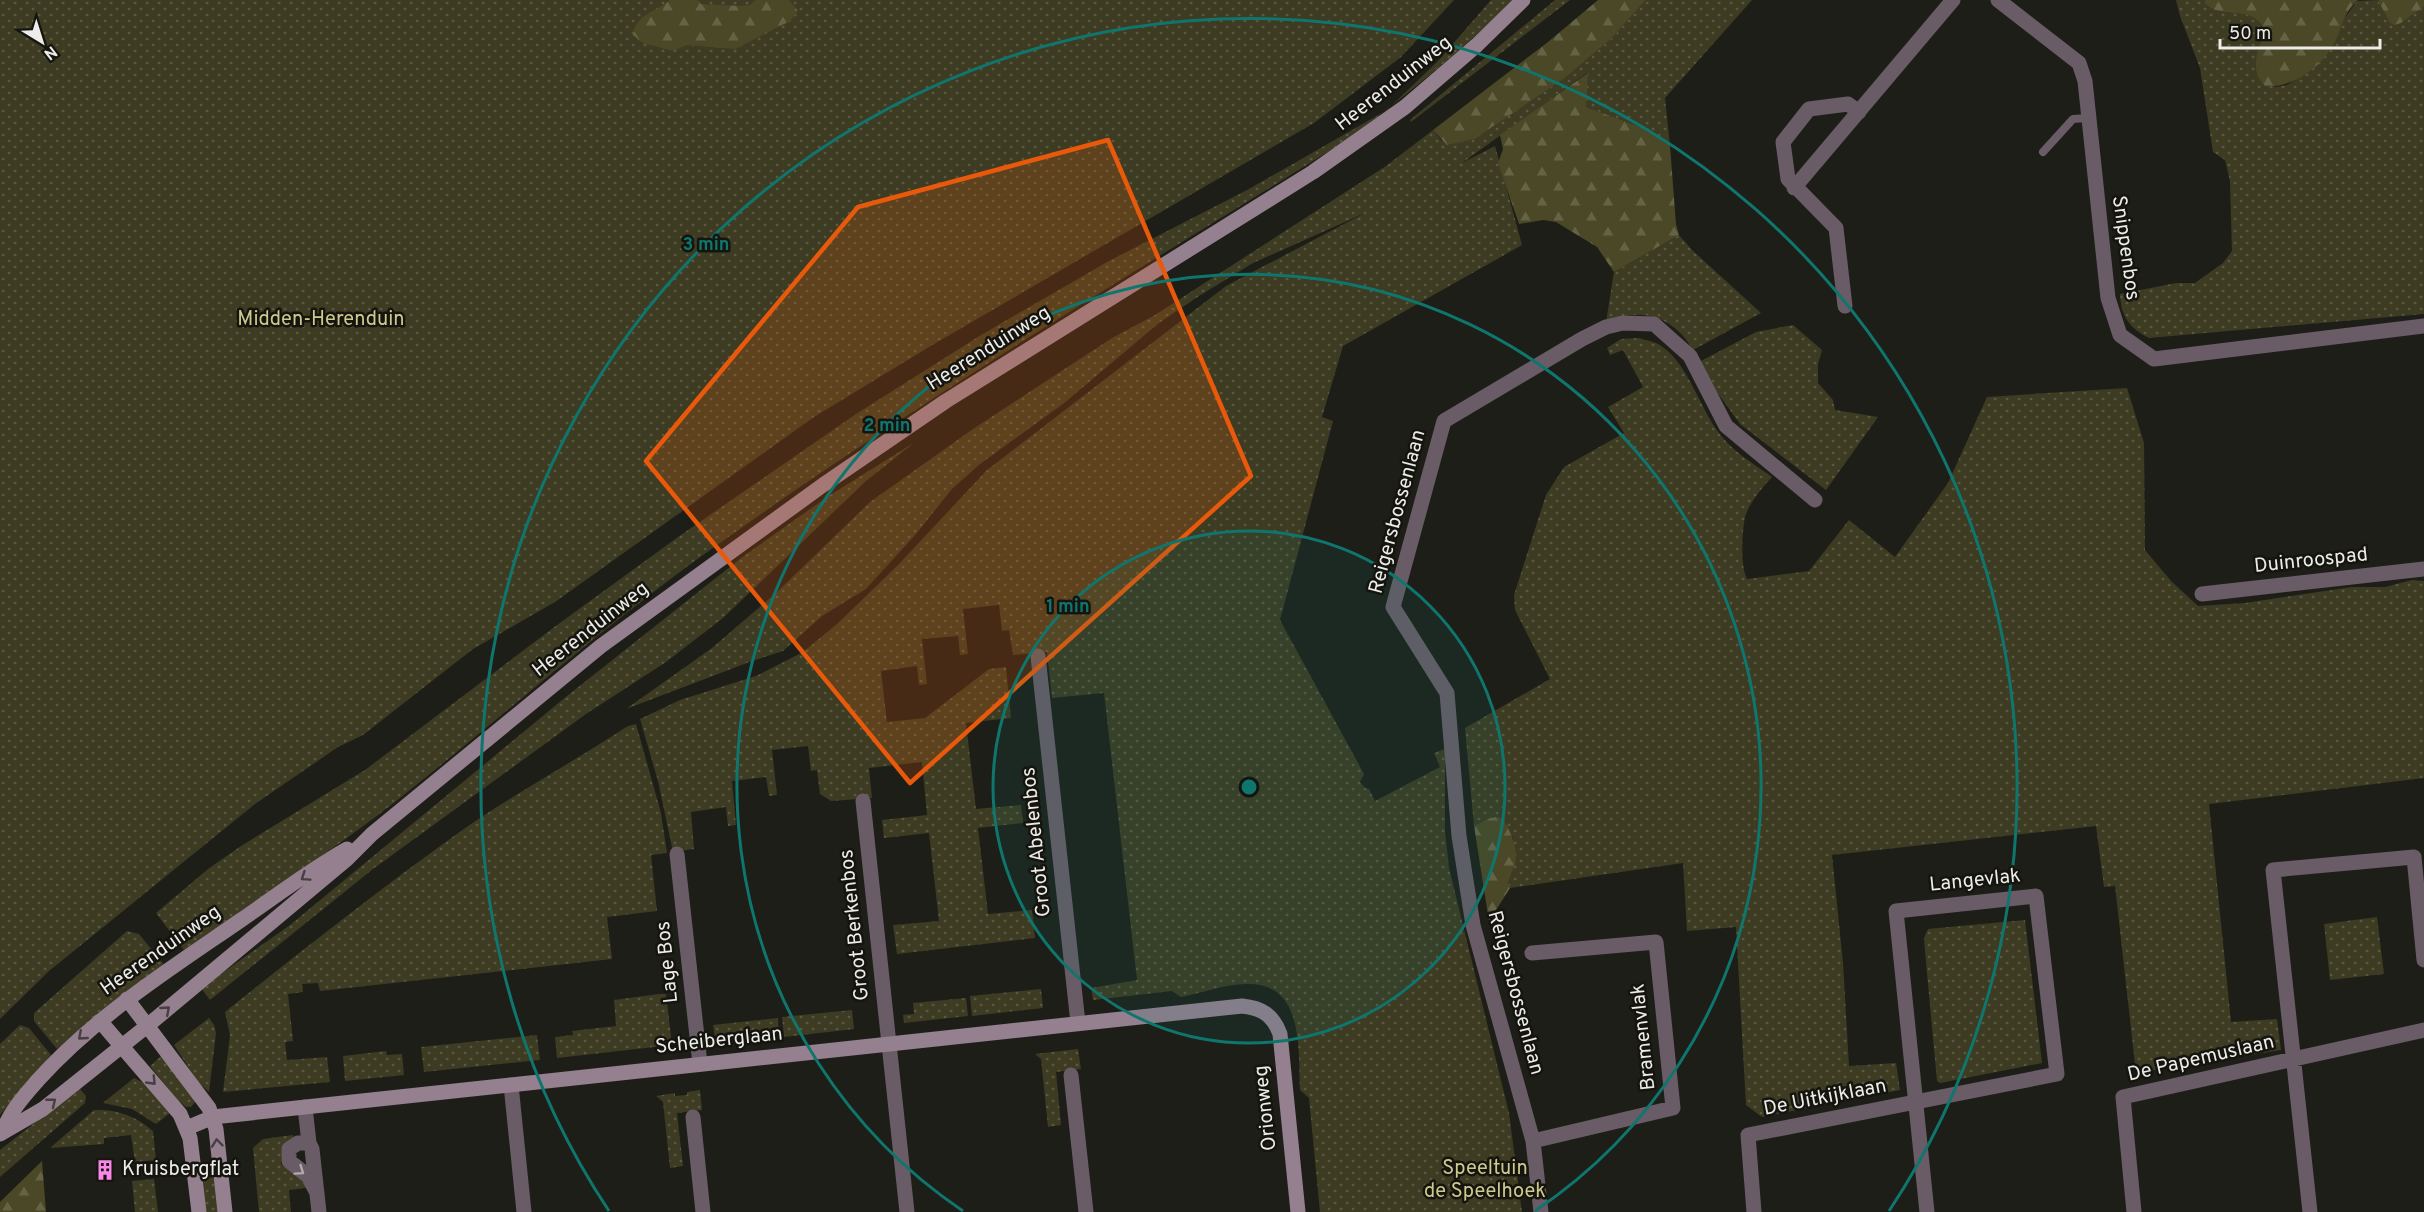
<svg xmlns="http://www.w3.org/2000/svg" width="2424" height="1212" font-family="Overpass,sans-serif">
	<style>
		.green { fill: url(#green-dots) }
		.forest { fill: url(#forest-firs) }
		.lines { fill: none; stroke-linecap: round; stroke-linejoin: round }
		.lane { stroke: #695c66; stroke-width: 8 }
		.street { stroke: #695c66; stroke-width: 15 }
		.secondary { stroke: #958090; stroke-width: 15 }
		.oneway { stroke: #483f43 }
		.oneway2 { stroke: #b1abae }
		.marked { fill: #e8590c; fill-opacity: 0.2; stroke: #e8590c; stroke-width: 4.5; stroke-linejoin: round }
		.ring { fill: none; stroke: #0f766e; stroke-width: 3 }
		.labels { text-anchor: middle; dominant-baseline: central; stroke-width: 5; stroke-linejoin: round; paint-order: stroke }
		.street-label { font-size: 20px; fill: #ecece8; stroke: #15140f }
		.park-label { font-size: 20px; fill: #ceca8c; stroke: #15140f }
		.poi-label { font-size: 20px; fill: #ecece8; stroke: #15140f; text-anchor: start }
		.centre { fill: #0f766e; stroke: #15140f; stroke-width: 3 }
		.ring-label { font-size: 18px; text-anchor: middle; font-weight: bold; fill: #0f766e; stroke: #15140f; stroke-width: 5; stroke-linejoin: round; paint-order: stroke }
	</style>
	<defs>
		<pattern id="green-dots" width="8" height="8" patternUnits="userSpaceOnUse" patternTransform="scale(1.5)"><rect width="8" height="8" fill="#3d3b22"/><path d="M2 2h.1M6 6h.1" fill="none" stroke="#595842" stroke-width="1.8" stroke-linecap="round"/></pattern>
		<pattern id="forest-firs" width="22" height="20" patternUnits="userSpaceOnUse" patternTransform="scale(1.5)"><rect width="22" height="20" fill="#4a4826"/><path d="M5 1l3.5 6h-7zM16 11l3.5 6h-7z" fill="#646346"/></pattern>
	</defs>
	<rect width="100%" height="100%" fill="#1e1e18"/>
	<path class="green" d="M0,0H1454L1401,57L1314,123L934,344L814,417L555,602L473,649L363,735L338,747L255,804L49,971L0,1019Z
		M1491,0H1514C1463,50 1408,93 1352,137C1131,274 907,408 696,560C592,636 496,722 395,802C327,855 254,901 184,950L156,913L208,869L241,846L365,770L553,628L678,537L856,414L981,335L1107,262L1249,189L1387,110L1438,61Z
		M1555,0H1570L1411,122L1410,120Z
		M1646,0H1752L1665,98L1670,146L1652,131L1586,107L1587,73L1462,163L1495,146L1522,245L1343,346L1322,417L1333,421L1280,620L1364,774L1360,782L1365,788L1369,789L1375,801L1440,767L1434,753L1445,749V831L1449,868L1509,1113L1522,1212H1320L1309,1098L1300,1090C1298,1050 1305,982 1246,984C1225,984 1202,993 1181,997L1172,991L1093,1000L1091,988L1137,980L1104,693L1052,698L1047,652L1013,655L1009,630L1002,631L999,605L963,609L968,654L960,655L958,636L922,639L927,684L919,685L917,666L881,671L887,722L925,718L989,669L1006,667L1011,718L966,723L976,809L1021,805L1023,823L978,828L988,914L1032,910L1035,938L897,954L893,925L939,921L929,833L884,838L882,820L927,815L922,762L869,768L872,798L831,801L820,794L817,770L811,771L808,746L772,750L777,795L769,796L766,777L732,781L736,825L728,826L726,807L691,812L694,849L673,852L658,781L640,719L680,700L756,676L803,652L837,624L897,566L987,470L1226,286L1365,213L1253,263L1199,296L1159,323L1063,404L980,464L952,489L916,534L866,589L822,616L783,651L752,661L626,709L712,648L777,592L870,502L973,429L1112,338L1155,315L1386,166L1433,130L1442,141L1474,138L1565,78L1611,39Z
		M2176,0H2205V4C2221,18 2244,8 2257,20C2266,28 2259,38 2261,47C2264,60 2270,74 2275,87L2287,85L2308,72L2335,41L2341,23L2357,1L2378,0L2389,22L2401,23L2424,7V314L2149,338C2129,328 2121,316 2120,294L2176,283H2195L2223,263L2232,251L2230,181L2225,160L2213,152L2200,68L2180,16Z
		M1679,235L1692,250L1761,313L1693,350C1675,317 1640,306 1606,322L1614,272Z
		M1793,325L1822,350L1818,364V383L1833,400L1835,410L1878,417L1826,490L1740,424L1711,384L1699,362L1756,332Z
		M1639,338C1644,340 1651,341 1656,343C1686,357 1700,409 1719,433C1732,451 1754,464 1772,477C1762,488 1749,503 1745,517C1742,533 1740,565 1747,579L1809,571L1849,520L1895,557L1948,483L1987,397L2127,388L2144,443L2145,550L2171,581L2198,606L2245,603L2352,587H2385L2412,580L2424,581V778L2209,804L2231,1022L2277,1019L2281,1050L2136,1073L2115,886L2104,887L2096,826L1832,855L1843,963L1849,1066L1896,1063L1900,1090L1762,1117L1746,1105L1736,927L1687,931L1683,863L1510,888L1508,882L1513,838L1487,819L1474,826L1465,728L1550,679L1515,610L1514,595L1546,495L1564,467L1624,433L1608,407L1643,387L1623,350L1610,355L1607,348L1621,339Z
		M915,442L866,481L723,618L666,662L586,714L373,869L210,1000L201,988L290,925L567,696L741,558L827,497Z
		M636,724L661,813L667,853L651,855L657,911L607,917L612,959L320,991L318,983L302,984L303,992L288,994L293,1041L285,1042L287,1060L327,1057L330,1082L223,1092L230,1035L225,1012C300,952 376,892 454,836C510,796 570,764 628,726Z
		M2377,917L2384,974L2330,980L2324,924Z
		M2025,920L2042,1063L1940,1083L1937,1081L1925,951L1924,938L1928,929Z
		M127,931L139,934L165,966L82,1028L57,1049L34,1021V1013Z
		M1041,989L1043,1008L972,1016L970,996Z
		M659,994H666L672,1045L557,1058L555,1037L573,1035L572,1031L616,1026L614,1000Z
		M966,998L968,1016L904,1023L903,1015L914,1014L913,1003Z
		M852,1010L854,1029L784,1037L782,1017Z
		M209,1018L214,1025L216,1033L209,1092L198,1082L174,1045Z
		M778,1018L779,1037L716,1044L713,1025Z
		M20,1025L29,1028L51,1055L0,1115V1044Z
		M537,1035L540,1060L424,1072L421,1047Z
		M1078,1049L1081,1069L1056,1072L1061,1125L1048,1127L1041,1059L1035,1054Z
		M386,1051L387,1055L402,1054L404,1075L345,1081L343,1056Z
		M161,1056L196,1101L191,1107H186L176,1099L150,1066Z
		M134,1078L144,1083L170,1113L156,1124L132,1109L103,1103Z
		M79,1088L86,1096L85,1103L0,1177V1150Z
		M700,1090L702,1110L677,1113L683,1166L670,1168L663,1102L656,1096L675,1093V1096L687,1095V1092Z
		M94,1110C117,1109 136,1116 153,1131L156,1160L135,1162L131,1135L104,1138V1144L50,1148Z
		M293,1135V1139L282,1152L281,1164L304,1182L306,1188L289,1190L291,1212H259L253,1148L263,1139Z
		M215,1165L220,1212H204L199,1166Z
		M154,1179L158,1212H135L132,1181Z"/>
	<path class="forest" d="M670,0H698L700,4L740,6L750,5L756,0H789L798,11L790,21L735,49L687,45L673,51L643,43L633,35C636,13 656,13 670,0Z
		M1598,0H1646L1611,39L1565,78L1474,139L1447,145L1433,130L1548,42Z
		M2205,0H2358C2345,11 2342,25 2336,40C2324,65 2293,89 2265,86C2241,60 2274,36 2258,21C2244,8 2221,18 2205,4Z
		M2378,0H2424V7L2401,23L2394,25L2389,22Z
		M1588,73L1586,107L1652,131L1670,146L1676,224L1679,235L1614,272L1597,247L1556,222L1543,220L1519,224L1498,163L1503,149L1500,135Z
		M1496,817L1503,819C1510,830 1519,850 1515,864C1513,870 1510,876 1508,882L1510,888L1489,921L1474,826L1487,819Z
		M42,1161L46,1212H0V1202Z"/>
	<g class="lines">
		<path class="lane" d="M2043,152L2073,119L2088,118"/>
		<path class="street" d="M1998,0L2079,63L2085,81L2108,298L2120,335L2154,359L2424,326
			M1794,188L1953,0
			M1845,306L1836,228L1788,179L1783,142L1809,109L1848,104L1859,112
			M2202,594L2424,569
			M1038,656L1078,1023
			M863,801L907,1212
			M677,854L700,1064
			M1532,953L1656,942L1673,1108L1533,1141
			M1071,1075L1086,1212
			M511,1085L524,1212
			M305,1107L309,1143
			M693,1117L703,1212
			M317,1193L308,1176L289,1161V1149L298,1143H309L312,1149L319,1212
			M1541,1212L1533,1141L1473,925L1459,836L1447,693L1393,607L1444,421L1582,339L1606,327L1623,323L1654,324L1690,356L1726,426L1815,500
			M1754,1212L1748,1135L2057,1074L2036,896L1896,911L1927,1212
			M2134,1212L2123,1097L2424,1030
			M2310,1212L2273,870L2414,857L2424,960"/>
		<path class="secondary" d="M127,999L209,1108L216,1129L225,1212
			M100,1021L180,1114L190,1138L199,1212
			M187,1128L213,1117L1242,1006C1262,1008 1273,1015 1280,1034L1298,1212
			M3,1132C9,1112 25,1095 38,1080C97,1015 170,969 241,920C276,896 310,870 347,849
			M0,1134L43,1109L147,1026L347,859L372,834L601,646L823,485L946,401L1313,172L1405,107L1477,45L1523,0"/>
	</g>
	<defs><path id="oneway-chevron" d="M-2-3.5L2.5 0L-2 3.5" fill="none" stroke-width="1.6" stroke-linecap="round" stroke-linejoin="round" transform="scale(1.5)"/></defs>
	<g class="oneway">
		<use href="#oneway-chevron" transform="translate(305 877) rotate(146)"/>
		<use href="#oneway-chevron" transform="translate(166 1010) rotate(-41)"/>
		<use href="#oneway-chevron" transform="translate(82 1036) rotate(139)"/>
		<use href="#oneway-chevron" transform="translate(152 1081) rotate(46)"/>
		<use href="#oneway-chevron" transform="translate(52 1102) rotate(-39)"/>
		<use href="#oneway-chevron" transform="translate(217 1143) rotate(-96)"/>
	</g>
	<use class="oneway2" href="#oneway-chevron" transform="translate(300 1171) rotate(35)"/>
	<path class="marked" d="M1108,140L1251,476L910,783L646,461L858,207Z"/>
	<circle cx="1249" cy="787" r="256" fill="#0f766e" fill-opacity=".12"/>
	<g class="ring">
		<circle cx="1249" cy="787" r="256"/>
		<path d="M963 1211A512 512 0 1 1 1535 1211"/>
		<path d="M609 1211A768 768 0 1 1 1889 1211"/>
	</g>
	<defs>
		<g id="building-bare" transform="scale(1.62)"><path d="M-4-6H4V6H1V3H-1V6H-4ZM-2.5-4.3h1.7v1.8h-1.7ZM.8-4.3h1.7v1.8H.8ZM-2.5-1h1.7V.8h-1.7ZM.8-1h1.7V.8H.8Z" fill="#f987e8" stroke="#15140f" stroke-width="2.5" paint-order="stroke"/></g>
	</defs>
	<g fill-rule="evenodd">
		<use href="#building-bare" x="105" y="1170"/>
	</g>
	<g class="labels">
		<g class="street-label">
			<text transform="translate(1394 84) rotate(-38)">Heerenduinweg</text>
			<text transform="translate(2125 248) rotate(82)">Snippenbos</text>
			<text transform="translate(989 349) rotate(-32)">Heerenduinweg</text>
			<text transform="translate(1398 512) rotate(-75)">Reigersbossenlaan</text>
			<text transform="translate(2311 561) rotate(-6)">Duinroospad</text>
			<text transform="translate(591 630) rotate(-38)">Heerenduinweg</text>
			<text transform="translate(1037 842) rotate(-96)">Groot Abelenbos</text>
			<text transform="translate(1975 881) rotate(-6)">Langevlak</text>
			<text transform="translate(855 925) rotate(-96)">Groot Berkenbos</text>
			<text transform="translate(161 951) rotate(-35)">Heerenduinweg</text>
			<text transform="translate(668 962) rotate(-96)">Lage Bos</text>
			<text transform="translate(1515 993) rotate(75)">Reigersbossenlaan</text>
			<text transform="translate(1644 1037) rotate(-96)">Bramenvlak</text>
			<text transform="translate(719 1041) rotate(-6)">Scheiberglaan</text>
			<text transform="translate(2201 1059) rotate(-13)">De Papemuslaan</text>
			<text transform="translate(1825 1098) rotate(-11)">De Uitkijklaan</text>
			<text transform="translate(1266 1108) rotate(-96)">Orionweg</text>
		</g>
		<g class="park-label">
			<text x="321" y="320">Midden-Herenduin</text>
			<text x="1485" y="1169">Speeltuin<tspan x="1485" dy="23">de Speelhoek</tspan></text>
		</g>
		<g class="poi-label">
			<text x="122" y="1170">Kruisbergflat</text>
		</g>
	</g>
	<circle cx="1249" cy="787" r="9" class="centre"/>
	<g class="ring-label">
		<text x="706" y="250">3 min</text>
		<text x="887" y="431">2 min</text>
		<text x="1068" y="612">1 min</text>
	</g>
	<g transform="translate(42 42) rotate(142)" stroke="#15140f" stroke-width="4.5" paint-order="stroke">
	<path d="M0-4.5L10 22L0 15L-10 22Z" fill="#ecece8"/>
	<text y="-9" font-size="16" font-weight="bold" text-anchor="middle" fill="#ecece8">N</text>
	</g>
	<path d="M2220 39v9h160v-9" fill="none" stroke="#ecece8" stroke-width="3"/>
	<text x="2229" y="39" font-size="18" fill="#ecece8" stroke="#15140f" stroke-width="4.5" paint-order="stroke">50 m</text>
</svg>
